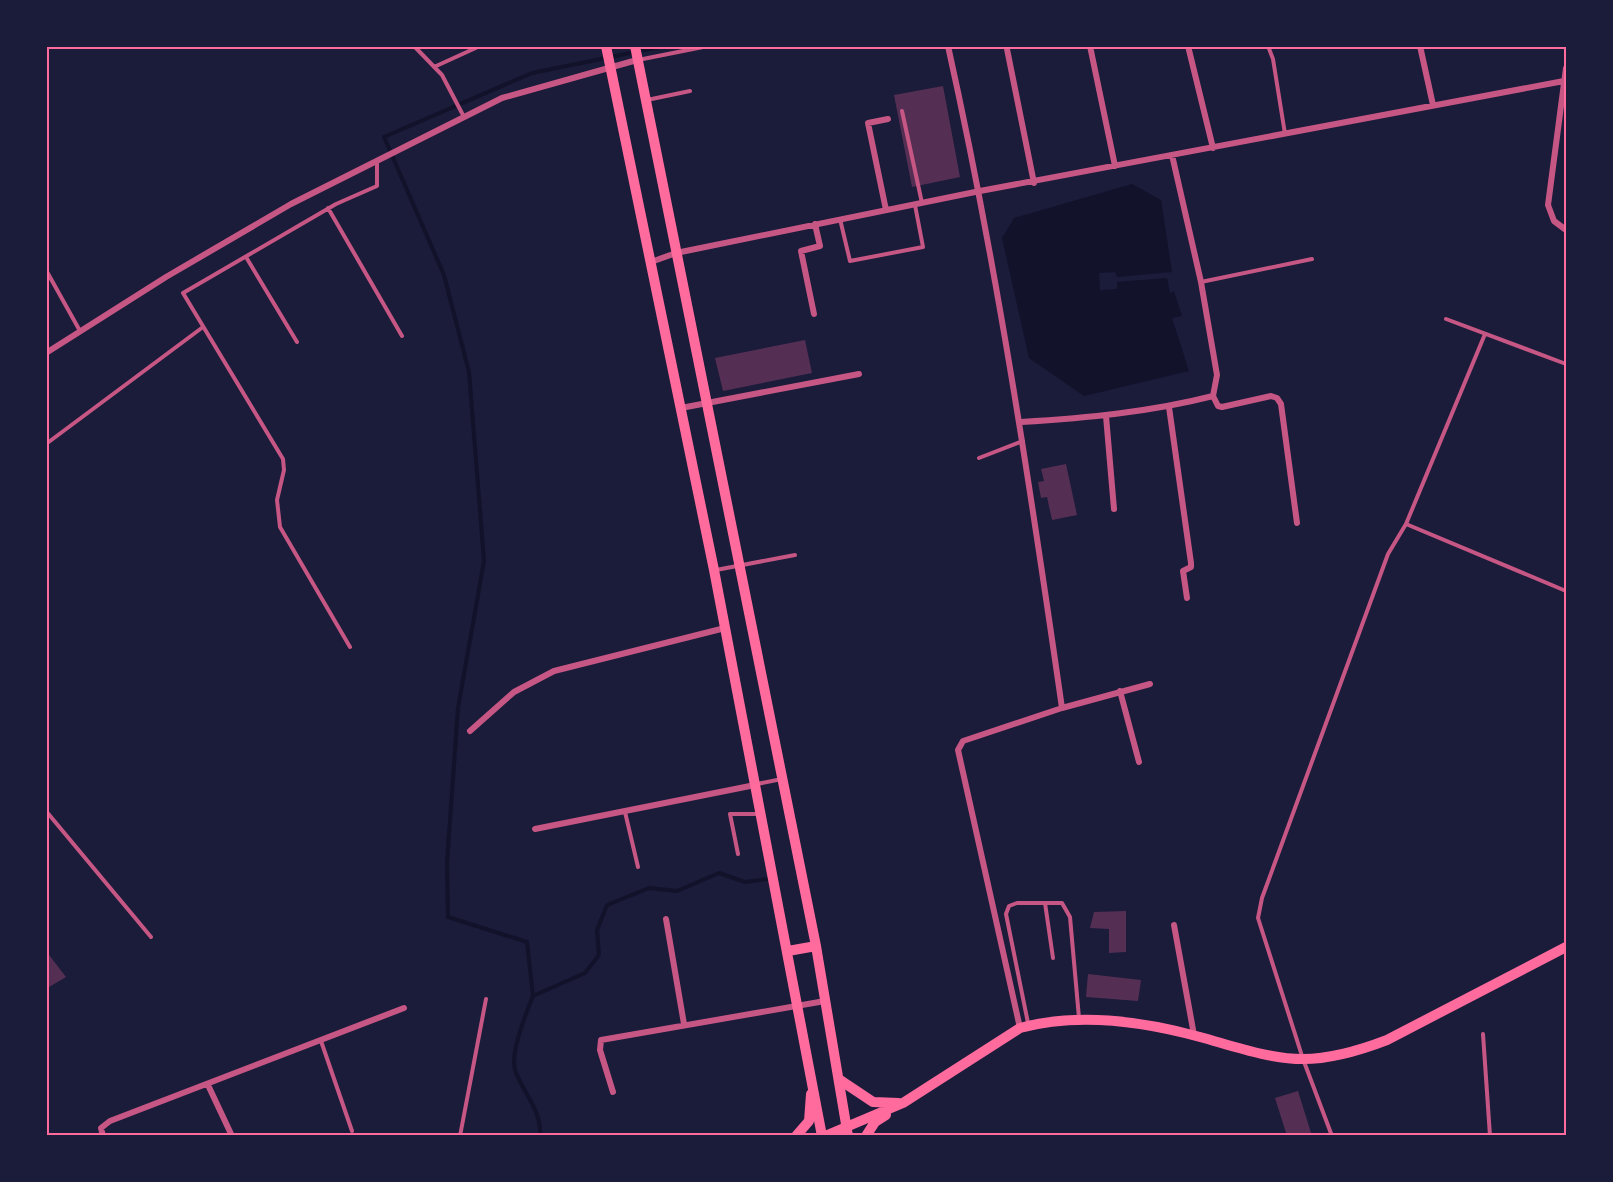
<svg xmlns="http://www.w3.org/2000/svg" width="1613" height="1182" font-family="Poppins,sans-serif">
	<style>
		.water { fill: #12122b }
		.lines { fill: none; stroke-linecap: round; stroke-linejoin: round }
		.stream { stroke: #12122b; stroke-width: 4 }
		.building { fill: #542f53 }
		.service { stroke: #c65784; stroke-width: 4 }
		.minor { stroke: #c65784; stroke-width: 6 }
		.primary { stroke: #ff6b9d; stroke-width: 10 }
		.neatline { fill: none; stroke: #ff6b9d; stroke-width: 2 }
	</style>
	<rect width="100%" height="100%" fill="#1b1b3a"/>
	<path class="water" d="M1132,184L1161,200L1172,272L1117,277L1115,272L1099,273L1100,290L1117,289V282L1167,278L1170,293L1174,291L1182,316L1172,318L1189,371L1084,396L1029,358L1002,238L1014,218Z"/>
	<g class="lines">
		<path class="stream" d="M533,996L527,942L448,917L447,863L458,708L484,561L469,372L444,275L384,137L532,73L665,46
			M540,1136C542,1110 523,1093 515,1070C510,1053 526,1013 533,996L585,973L599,955L597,930L607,905L649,888L677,891L719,873L745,882L767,879"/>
	</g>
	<path class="building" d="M943,86L960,177L912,187L894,95Z
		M805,340L812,373L723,391L715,358Z
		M1066,464L1077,515L1052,520L1047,497L1041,498L1038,482L1044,481L1041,469Z
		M1126,911V952L1109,953V929L1090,928L1094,912Z
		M46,951L66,977L49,987L46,984Z
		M1088,974L1141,980L1138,1001L1086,997Z
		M1298,1091L1312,1136H1287L1275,1098Z"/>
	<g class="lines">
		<path class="service" d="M414,46L442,75L464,117
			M1268,46L1273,59L1285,134
			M638,60L708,46
			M434,67L480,46
			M647,100L690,91
			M902,111L922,203
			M328,208L402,336
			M840,219L850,261L923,247L915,205
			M246,257L297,342
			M46,270L80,331
			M1201,282L1312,259
			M1446,319L1566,364
			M46,444L203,327
			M979,458L1023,441
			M1406,524L1485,334
			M716,570L795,555
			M350,647L280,527L277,500L284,470L283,459L183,293L336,204L377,186V161
			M757,784L782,779
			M46,811L151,937
			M625,812L638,867
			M738,854L730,814H759
			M1045,903H1062L1070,917L1079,1018
			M1028,1023L1006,914L1009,906L1017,903H1045L1053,958
			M1483,1034L1490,1136
			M321,1041L352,1131
			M460,1136L486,999
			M1332,1136L1303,1059L1258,918L1262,898L1388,554L1406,524L1566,591"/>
		<path class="minor" d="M948,46C997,266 1030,486 1062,708
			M1090,46L1115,166
			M1188,46L1213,148
			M1420,46L1433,105
			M1007,49L1034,183
			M1566,68L1548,205L1554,221L1566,230
			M1172,155L1201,282L1217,375L1213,396L1218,406L1222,407L1271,396L1277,398L1281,404L1297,523
			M886,210L868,123L888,119
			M651,262L676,253L980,191L1564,81
			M814,314L801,251L820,246L815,224
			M46,353L166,277L291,204L502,98L637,60
			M1169,407L1191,563V567L1183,571L1187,598
			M681,408L859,374
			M1106,416L1114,509
			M1021,422C1087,418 1150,412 1213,396
			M1120,691L1139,762
			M470,731L514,692L554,671L725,628
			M535,829L755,785
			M666,919L684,1024
			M1174,925L1194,1035
			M1020,1028L958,750L963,741L1062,708L1150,684
			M208,1085L232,1136
			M613,1092L600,1050L601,1040L825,1001
			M103,1136L101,1128L110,1121L404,1008"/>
		<path class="primary" d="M606,46L714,570L822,1136
			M635,46L816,946L848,1136
			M788,951L816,946
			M840,1080L873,1102L899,1103
			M796,1136L809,1121L811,1094
			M825,1136L903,1103L1020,1028C1079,1012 1142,1021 1200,1037C1233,1046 1269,1059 1303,1059C1332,1059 1361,1050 1387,1040L1566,947
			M866,1136L875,1122L886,1115"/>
	</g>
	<rect width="1613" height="1182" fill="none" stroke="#1b1b3a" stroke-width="96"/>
	<rect x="48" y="48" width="1517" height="1086" class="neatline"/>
</svg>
